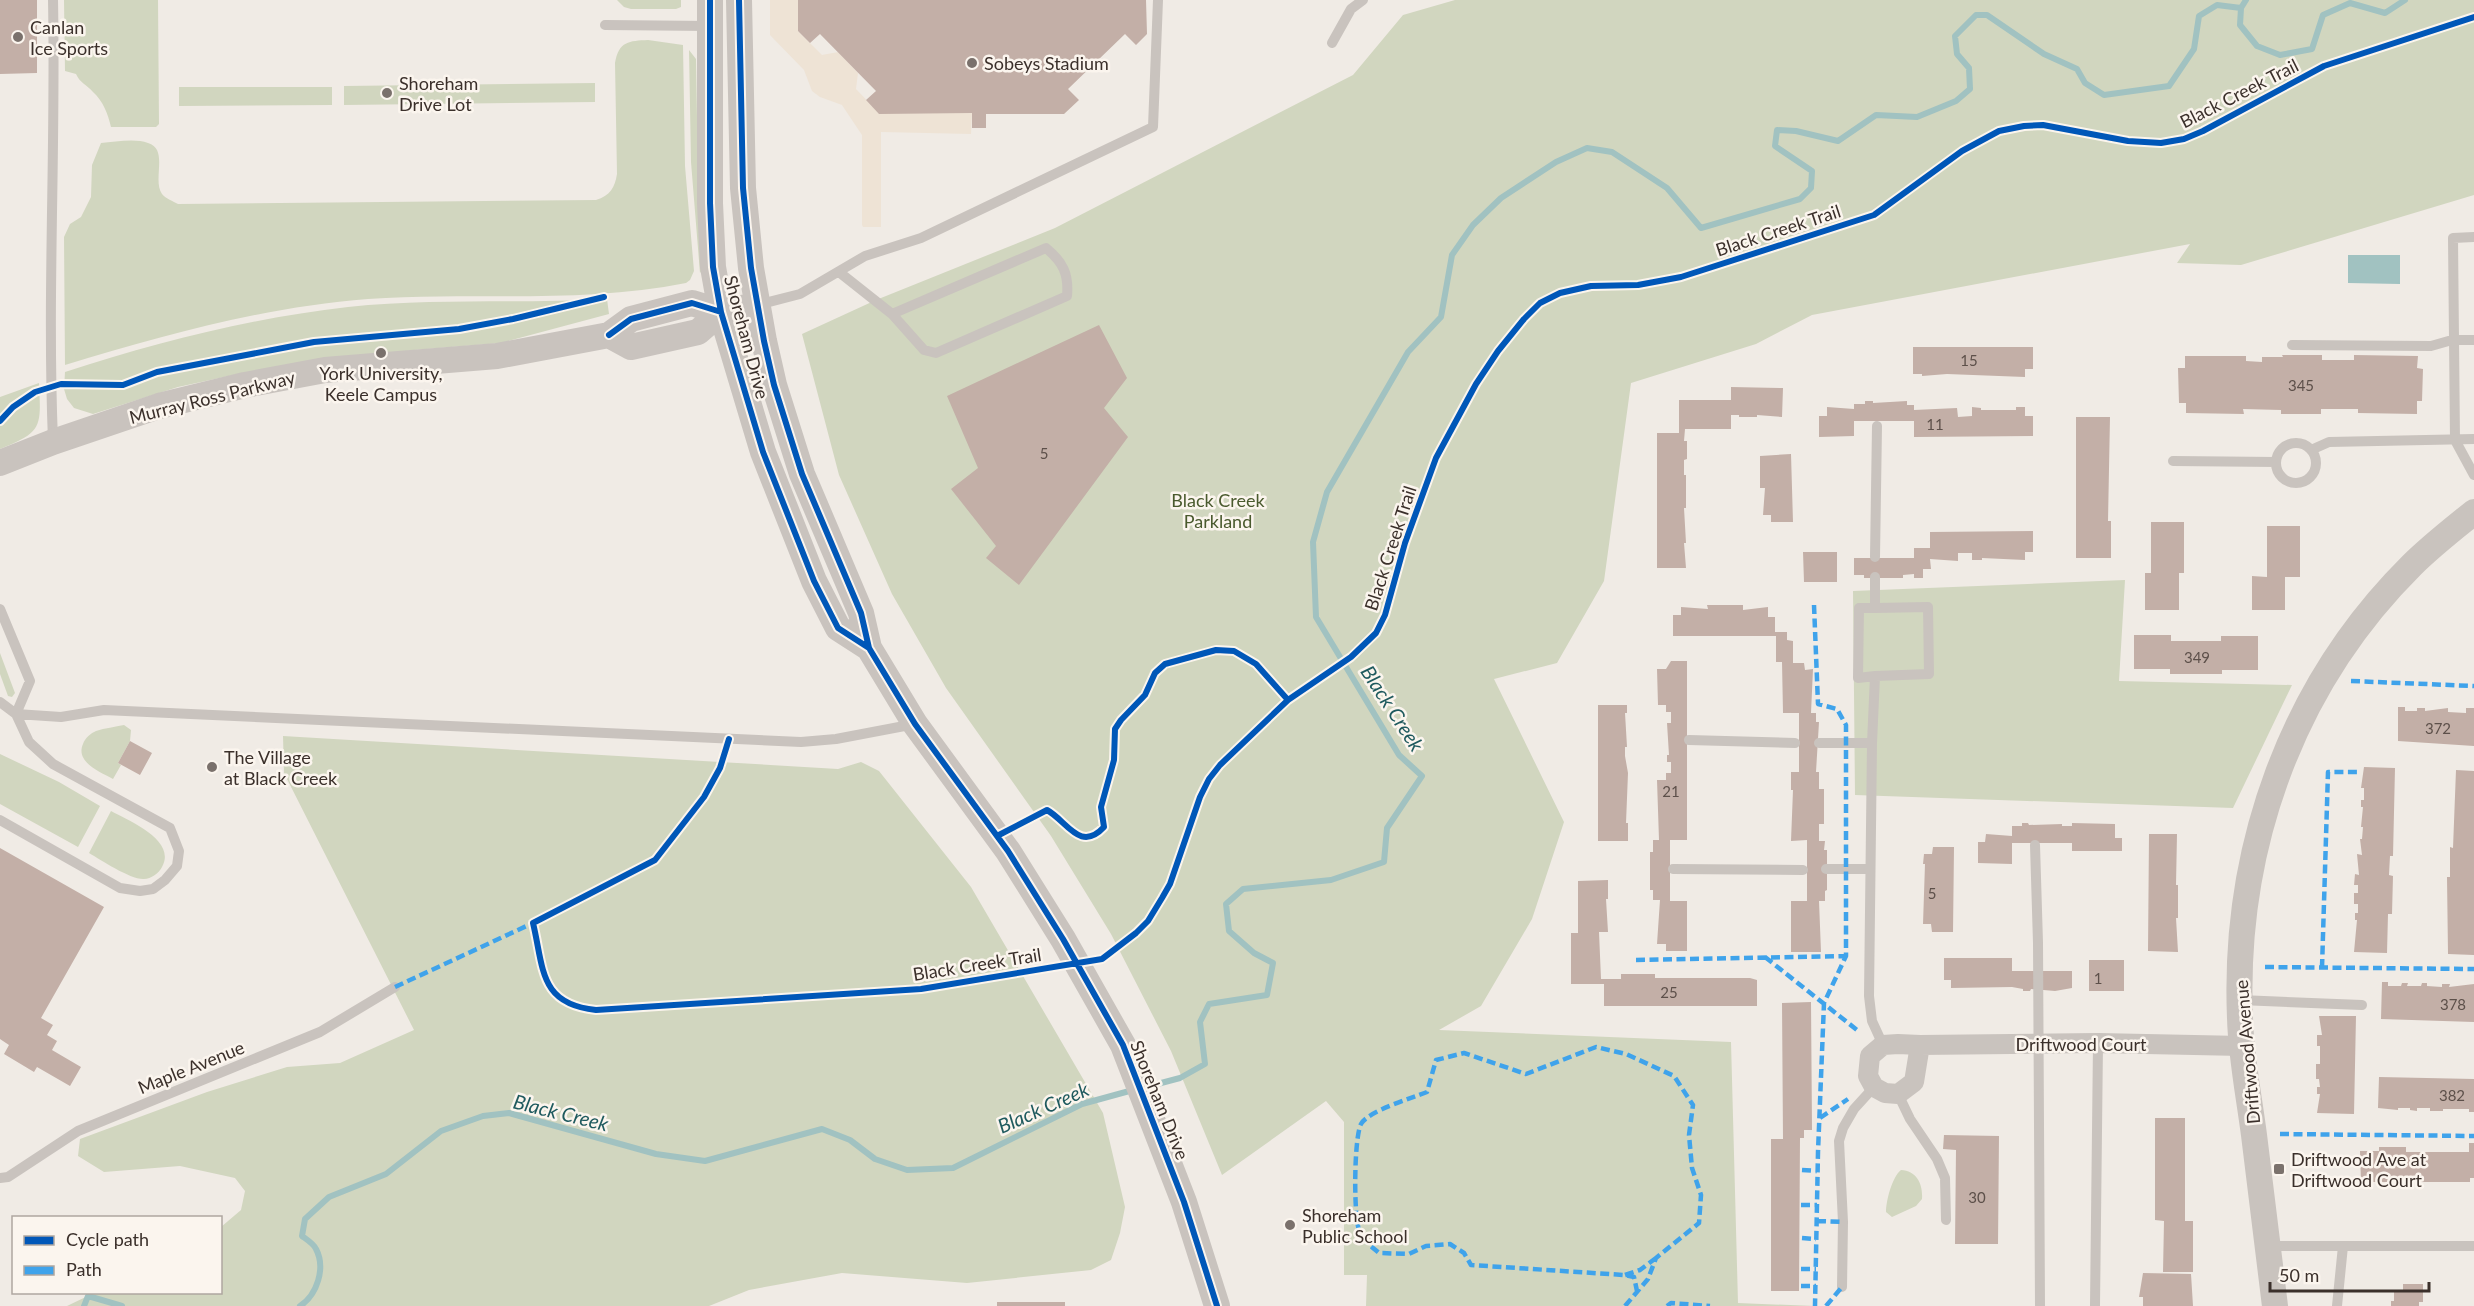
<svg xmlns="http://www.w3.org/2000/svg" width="2474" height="1306" font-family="Lato,sans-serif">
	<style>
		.green { fill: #d1d6bf }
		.plaza { fill: #eee3d5 }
		.water { fill: #a1c2c1 }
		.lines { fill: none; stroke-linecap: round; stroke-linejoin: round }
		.stream { stroke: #a1c2c1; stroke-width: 6 }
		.building { fill: #c3afa7 }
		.service { stroke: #c9c3be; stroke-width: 10 }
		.minor { stroke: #c9c3be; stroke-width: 20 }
		.tertiary { stroke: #c9c3be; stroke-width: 26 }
		.quiet { stroke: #3fa3eb; stroke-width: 4.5; stroke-dasharray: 9 4.5; stroke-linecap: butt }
		.cycleway-casing { stroke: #fbf5ee; stroke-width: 10 }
		.cycleway { stroke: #0057b8; stroke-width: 6 }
		.poi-dot { fill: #7a716c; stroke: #fbf5ee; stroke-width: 2 }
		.labels { text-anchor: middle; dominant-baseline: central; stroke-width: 5; stroke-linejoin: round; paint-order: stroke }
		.number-label { font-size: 15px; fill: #5d504a }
		.poi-label { font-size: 18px; fill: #3b302b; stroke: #fbf5ee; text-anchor: start }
		.street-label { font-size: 18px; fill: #3b302b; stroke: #fbf5ee }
		.park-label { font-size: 18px; fill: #4a5a2e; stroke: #fbf5ee }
		.water-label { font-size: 20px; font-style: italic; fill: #1f5a5e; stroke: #fbf5ee }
	</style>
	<rect width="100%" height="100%" fill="#f0ebe5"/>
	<path class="green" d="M64,0H158L159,124L156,127H111C108,114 103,101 93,92C87,85 80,83 76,74L65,71Z
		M617,0H681V7L676,9H631L624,7Z
		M1455,0H2474V195L2241,265L2177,263L2190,244L1812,315L1756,344L1631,383L1604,581L1557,663L1494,679L1564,822L1532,919L1481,1006L1439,1030L1731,1042L1738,1303L1815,1306H1366L1367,1275H1344V1122L1326,1101L1222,1175L1171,1051L1111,934L1051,836L946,688L892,594L839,475L802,334L876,300L1055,228L1353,75L1403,15Z
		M648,40L683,45L685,166L694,271L690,280L686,283C581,304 474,292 368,299C264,307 165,335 65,365L64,237L70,224L81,217L91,197L92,165L101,143C115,142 135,138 148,143C169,149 152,180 162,194C166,199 173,201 178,204L596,200C610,196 615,187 617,174L615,63C619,41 629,41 648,40Z
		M689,50L696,59L698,174L704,267L700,273L691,162Z
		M595,83V102L344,105V86Z
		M179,87H332V105L179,106Z
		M607,299L609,314L501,343L414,350L238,374L178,387L93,414L74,408L67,399L64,389L65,372C157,342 251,318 348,307C434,298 521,304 607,299Z
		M39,383C41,427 43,432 0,449V397Z
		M2125,580L2119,681L2292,685L2233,808L1855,795L1853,591Z
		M0,653L15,693L12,697L8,696L0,674Z
		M124,725L131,730L130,741L118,763L121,765L113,779C100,772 75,762 83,744C85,738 91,733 96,731C105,728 115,727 124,725Z
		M283,736L838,769L861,762L879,771L971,887L1103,1113L1125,1207L1120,1233L1111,1260L1091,1270L967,1283L842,1273L749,1290L709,1306H67L94,1293L220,1292L221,1227L241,1210L245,1191L235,1178L180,1166L104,1172L78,1156L80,1139L207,1092L287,1067L340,1063L414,1030L284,773Z
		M0,754L59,782L100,806L78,847L0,804Z
		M111,811C129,821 177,840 162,867C159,873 151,879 144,879C131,880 101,860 89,853Z
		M1901,1170C1917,1171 1923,1184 1922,1199L1916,1206L1892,1217L1886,1212C1886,1201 1892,1177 1901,1170Z"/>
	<path class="plaza" d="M770,0H798V31L822,55L838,52L858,73L856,89L879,113H972L971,134L881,132V227H863L862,225V135L842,105L820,97L812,91L804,70L770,35Z"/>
	<path class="water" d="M2348,255H2400V284L2348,283Z"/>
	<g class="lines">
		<path class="stream" d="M2241,8L2240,25L2257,46L2280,55L2312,49L2323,15L2350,3L2385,13L2405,0
			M2241,8L2246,0
			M1146,1087L1180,1078L1205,1064L1200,1022L1209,1004L1267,995L1273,963L1254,953L1229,931L1226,904L1243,889L1331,880L1384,862L1387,828L1422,776L1399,755L1316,617L1313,542L1327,492L1408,352L1441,317L1452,255L1473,225L1501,198L1556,162L1587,148L1612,152L1667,188L1701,228L1800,199L1811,188L1812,171L1775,146L1777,130L1796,131L1838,141L1876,115L1917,117L1956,101L1970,89L1969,68L1957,54L1955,36L1976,15H1987L2044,54L2077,69L2085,83L2104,95L2169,86L2194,49L2199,16L2217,5L2241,8
			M84,1306L88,1296L122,1306
			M300,1306C317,1295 326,1268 316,1249C314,1244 306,1239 302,1236L305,1219L329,1197L386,1174L441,1131L483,1116L509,1113L656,1154L705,1161L822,1129L850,1140L875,1159L907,1170L953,1168L1082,1104L1133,1090"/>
	</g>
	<path class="building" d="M0,0H37V73L0,74Z
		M798,0H1146L1147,34L1136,45L1125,34L1068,89L1079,100L1064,114H986V128H972V113L879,114L866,100L876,91L820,34L810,43L798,31Z
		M1099,325L1127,378L1104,408L1128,437L1019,585L986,558L996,546L951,489L978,468L947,396Z
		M1913,347H2033V369H2025V377L1947,374L1922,376V374H1913Z
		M2282,355H2322V360H2354V355L2418,356L2417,368L2423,369L2422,401H2417V414L2358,413V409H2321V414H2281V410L2243,409L2244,414L2186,413V403H2179L2178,368H2185V356H2246V361L2262,362V357H2283Z
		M1731,387L1783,388L1782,417L1757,415V417H1739V415H1731V429H1685L1684,441H1687V459L1684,460V475H1686V508H1684L1686,543H1684L1686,568H1657V433H1679V400H1731Z
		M1865,401H1873V403L1907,401V405H1914V410L1957,408L1958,417L1972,416V407L1981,408V410H2016V407H2025V416H2033V436L1914,437V421H1854V436L1819,437V416H1827V407L1854,409V404H1865Z
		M2076,417H2110L2108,521H2111V558H2076Z
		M1791,454L1793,522H1771V515H1763L1765,488H1760V456Z
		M2151,522H2184V573H2179V610H2145V573H2151Z
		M2267,526H2300V577H2285V610H2252V576L2267,577Z
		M2033,531V552H2025V560L1982,558V560H1972V553H1958V561L1930,559L1931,569H1923V578H1914V574L1903,575V578H1864V575H1854V558H1914V548H1930V532Z
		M1803,552H1837V582H1804Z
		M1707,605H1743V610L1768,607V617H1775V632H1787V640L1793,641V663H1804L1805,670L1813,669L1811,713H1816V722H1819L1816,772H1819V789H1824V824H1819V841H1825L1824,850H1827V890L1825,891V901H1819L1821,952H1791V901H1807V840L1791,841L1793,790H1791V772H1799V713H1783L1782,662H1776V636H1673V615H1681V607L1708,609Z
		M2134,635H2171V641H2221V636H2258V670H2222V674H2170V669H2134Z
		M1671,661H1687V840H1670V901H1687V951H1666V944H1657L1660,900H1653V890H1650V852H1653V840H1659L1657,780H1666V773H1671V762H1667V755H1669L1667,723H1671V712H1666V705H1658L1657,669H1666Z
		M1598,705H1627V713H1625L1627,747H1625V756L1628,773L1626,823H1628V841H1598Z
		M2398,707H2405V711H2417V708H2425V711L2448,708V712L2466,713V708H2474V746L2398,741Z
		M130,741L152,753L140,775L118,763Z
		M2364,767L2395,768L2393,856H2390L2389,875L2393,876L2392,914H2388L2387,953L2354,952L2357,920H2355V913H2358V904H2354V893H2358V885H2354L2355,874L2359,875L2357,854L2362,855L2360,839H2362L2363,827H2361L2363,807H2361V800H2364V788H2361Z
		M2456,770L2474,771V955L2448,954L2447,877H2450V847L2453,848Z
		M2022,823H2028L2029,825L2062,824V826H2072V823L2115,824V838H2122V851H2072V843H2012V864L1978,863V842H1985L1986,834L2012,836V826H2022Z
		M2149,834H2177L2176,885H2178V918H2176L2178,952L2148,951Z
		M1933,847H1954L1953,932H1932L1931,924H1923L1925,864H1923L1924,854H1932Z
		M0,848L104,907L41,1018L53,1025L47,1035L57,1041L52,1050L81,1067L70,1086L37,1067L34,1072L4,1054L9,1045L0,1039Z
		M1608,880V899H1606L1608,932H1599L1601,979H1621V974H1655V978H1750L1757,980V1006H1604V984H1571V933H1578V881Z
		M1944,958H2012V971H2072V988L2055,991L2031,989L2030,991H2023V989L2012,987L1951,988V980H1944Z
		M2089,960H2124V991H2089Z
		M2382,982H2388V986H2401L2402,983H2408L2407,986H2421L2422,983H2427V986L2442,987V984H2450L2449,987L2474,984V1022L2381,1019Z
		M1811,1002L1812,1130H1804V1138H1800L1799,1291H1771V1139H1783L1782,1003Z
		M2319,1016H2356L2354,1114L2317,1113L2320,1094H2317V1087H2320L2319,1079H2316V1064H2320V1046H2317V1035H2322Z
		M2379,1077L2474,1079V1112H2469V1109H2443V1111H2430V1108H2417V1111L2410,1110V1108H2398V1110L2378,1108Z
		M2155,1118H2185V1221H2193V1272H2163L2164,1221L2155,1220Z
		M1944,1135L1999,1136L1998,1244H1955L1956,1150L1943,1149Z
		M2469,1143H2474V1178H2470V1182H2361L2360,1151H2379V1147H2406V1152H2469Z
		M2143,1273L2191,1274L2193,1306H2143V1297H2139Z
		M2403,1284H2423V1302H2419V1306H2391V1301H2394V1291H2403Z
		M997,1302H1065V1306H997Z"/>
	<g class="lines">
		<path class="service" d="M53,0C56,147 47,294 53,441
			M605,25L710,26
			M1332,43L1351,9L1363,0
			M2474,237L2453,238L2455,440L2474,475
			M839,272L892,314L924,350L936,353L1067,296C1069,274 1063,262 1046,248L892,314
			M757,305L800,294L865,256L921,238L1153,127L1158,0
			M2292,345L2431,346L2452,340H2474
			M2276 463a20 20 0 1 1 40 0a20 20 0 1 1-40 0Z
			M2311,450L2329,442L2474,439
			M2173,461L2276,462
			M1875,557L1877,426
			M1875,577V608H1859L1858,678L1875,676L1872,743L1869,996L1872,1021L1883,1045
			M0,609L30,681L16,714
			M1875,676L1929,674L1928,607L1875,608
			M0,702L16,714L29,742L53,764L170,828L179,851L177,866L165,880L153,889L140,891L120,888L0,820
			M16,714L61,717L104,710L801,742L836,739L915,724
			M1689,740L1795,743
			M1819,743H1872
			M2035,845L2038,943L2040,1306
			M1673,869L1803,870
			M1826,869H1870
			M2240,1000L2362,1005
			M1898,1094L1910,1119L1937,1159L1945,1178L1946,1220
			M0,1178L8,1177L78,1131L320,1032L395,987
			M2267,1246H2474
			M1842,1287L1843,1222L1839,1141L1843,1128L1854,1109L1874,1087
			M2095,1306L2098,1043
			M2337,1306L2343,1246"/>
		<path class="minor" d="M1898,1044L1920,1045L1914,1082L1898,1094L1885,1093L1874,1087L1868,1076L1870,1056L1883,1045Z
			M1920,1045L2098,1043L2242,1046"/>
		<path class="tertiary" d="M710,0V203L713,267L721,312L763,452L814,581L838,628L869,648
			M739,0L743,188L751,268L764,341L774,385L802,474L861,613L869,648L915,724L1008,851L1063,939L1123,1045L1184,1202L1217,1306
			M609,335L631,347L698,332L721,312
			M0,463L53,442L159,406L245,385L325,370L497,356L609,335L631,319L692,303L721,312L757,305
			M2275,1306C2268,1249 2261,1192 2254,1135C2249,1096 2241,1057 2240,1018C2233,849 2291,685 2412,565C2431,546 2453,529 2474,512"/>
		<path class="quiet" d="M1814,605L1818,704L1837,709L1846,725V956L1824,1003L1818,1152L1815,1306
			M2351,681L2474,686
			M1765,957L1857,1030
			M1636,960L1846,956
			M2265,967L2474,969
			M2322,968L2328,772H2357
			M395,987L533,923
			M1820,1118L1848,1099
			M2280,1134L2474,1136
			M1802,1170L1817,1171
			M1801,1205H1817
			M1817,1221L1843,1222
			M1802,1238L1816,1239
			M1801,1269H1816
			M1625,1275L1640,1270L1656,1258
			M1801,1286H1816
			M1625,1306L1648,1279L1656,1258L1699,1223L1701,1195L1692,1168L1689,1135L1693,1105L1674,1076L1626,1054L1596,1047L1526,1074L1464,1053L1436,1060L1427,1092C1412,1098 1368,1111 1361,1124C1354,1137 1353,1219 1360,1233C1364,1241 1372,1247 1379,1253L1409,1254L1426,1246L1450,1244L1464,1253L1471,1265L1624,1275L1634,1277L1637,1291
			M1667,1306L1671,1303L1710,1306
			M1826,1306L1842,1287"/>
		<g class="cycleway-casing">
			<path id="cycleway" d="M710,0V203L713,267L721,312L763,452L814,581L838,628L869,648
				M739,0L743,188L751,268L764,341L774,385L802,474L861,613L869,648L915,724L1008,851L1063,939L1123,1045L1184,1202L1217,1306
				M609,335L631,319L692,303L721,312
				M0,421L13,407L35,392L61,384L123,385L157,372L314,342L459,329L513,319L604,297
				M729,739L720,768L704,797L655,860L533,923C544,969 539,1004 596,1010L921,989L1102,959L1136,933L1148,921L1162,898L1170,884L1200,797L1209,779L1220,765L1288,700L1351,657L1376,633L1385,615L1405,543L1436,458L1476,384L1498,351L1524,319L1540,303L1560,293L1591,286L1638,285L1681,277L1874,215L1962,151L1999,131L2024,126L2043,125L2128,141L2161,143L2184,139L2203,131L2324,66L2474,17
				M997,836L1047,810C1067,821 1080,853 1104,827L1101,807L1114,760L1115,729L1121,720L1145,695L1155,673L1165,664L1216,650L1234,651L1256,664L1288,700"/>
		</g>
		<use href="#cycleway" class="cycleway"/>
	</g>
	<g class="poi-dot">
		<circle cx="18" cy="37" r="6"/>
		<circle cx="972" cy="63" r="6"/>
		<circle cx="387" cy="93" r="6"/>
		<circle cx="381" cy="353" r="6"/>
		<circle cx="212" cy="767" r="6"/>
		<rect x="2273" y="1163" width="12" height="12" rx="3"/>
		<circle cx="1290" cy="1225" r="6"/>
	</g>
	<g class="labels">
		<g class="number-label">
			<text x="1969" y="360">15</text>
			<text x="2301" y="385">345</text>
			<text x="1935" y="424">11</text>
			<text x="1044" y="453">5</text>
			<text x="2197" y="657">349</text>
			<text x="2438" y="728">372</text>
			<text x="1671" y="791">21</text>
			<text x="1932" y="893">5</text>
			<text x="2098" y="978">1</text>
			<text x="1669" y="992">25</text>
			<text x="2453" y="1004">378</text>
			<text x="2452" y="1095">382</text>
			<text x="1977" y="1197">30</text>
		</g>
		<g class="poi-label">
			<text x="30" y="27">Canlan<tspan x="30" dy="21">Ice Sports</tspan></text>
			<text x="984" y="63">Sobeys Stadium</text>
			<text x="399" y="83">Shoreham<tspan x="399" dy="21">Drive Lot</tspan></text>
			<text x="381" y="373" text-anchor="middle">York University,<tspan x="381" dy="21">Keele Campus</tspan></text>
			<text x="224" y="757">The Village<tspan x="224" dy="21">at Black Creek</tspan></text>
			<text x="2291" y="1159">Driftwood Ave at<tspan x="2291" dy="21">Driftwood Court</tspan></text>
			<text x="1302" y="1215">Shoreham<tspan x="1302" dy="21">Public School</tspan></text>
		</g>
		<g class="street-label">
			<text transform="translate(2239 93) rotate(-27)">Black Creek Trail</text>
			<text transform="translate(1778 230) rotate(-18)">Black Creek Trail</text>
			<text transform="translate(747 337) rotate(75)">Shoreham Drive</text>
			<text transform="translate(212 397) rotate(-14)">Murray Ross Parkway</text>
			<text transform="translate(1390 548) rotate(-72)">Black Creek Trail</text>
			<text transform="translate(977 964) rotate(-9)">Black Creek Trail</text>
			<text x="2081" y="1044">Driftwood Court</text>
			<text transform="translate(2247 1052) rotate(-95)">Driftwood Avenue</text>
			<text transform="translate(191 1067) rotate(-22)">Maple Avenue</text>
			<text transform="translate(1160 1100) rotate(68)">Shoreham Drive</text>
		</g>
		<g class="park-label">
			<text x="1218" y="500">Black Creek<tspan x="1218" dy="21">Parkland</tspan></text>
		</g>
		<g class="water-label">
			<text transform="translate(1393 708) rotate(57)">Black Creek</text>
			<text transform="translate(1043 1107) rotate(-24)">Black Creek</text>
			<text transform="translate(561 1112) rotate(14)">Black Creek</text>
		</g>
	</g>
	<rect x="12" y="1216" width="210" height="78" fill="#fbf5ee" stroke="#aea6a0" stroke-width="1.5"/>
	<rect x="24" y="1236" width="30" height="9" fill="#0057b8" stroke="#aea6a0" stroke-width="1.5"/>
	<text x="66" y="1246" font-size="18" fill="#3b302b">Cycle path</text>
	<rect x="24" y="1266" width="30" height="9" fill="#3fa3eb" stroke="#aea6a0" stroke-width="1.5"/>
	<text x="66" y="1276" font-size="18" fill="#3b302b">Path</text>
	<path d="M2270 1282v9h159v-9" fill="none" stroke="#3b302b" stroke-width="3"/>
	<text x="2279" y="1282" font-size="18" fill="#3b302b" stroke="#fbf5ee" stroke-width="4.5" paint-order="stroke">50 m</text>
</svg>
